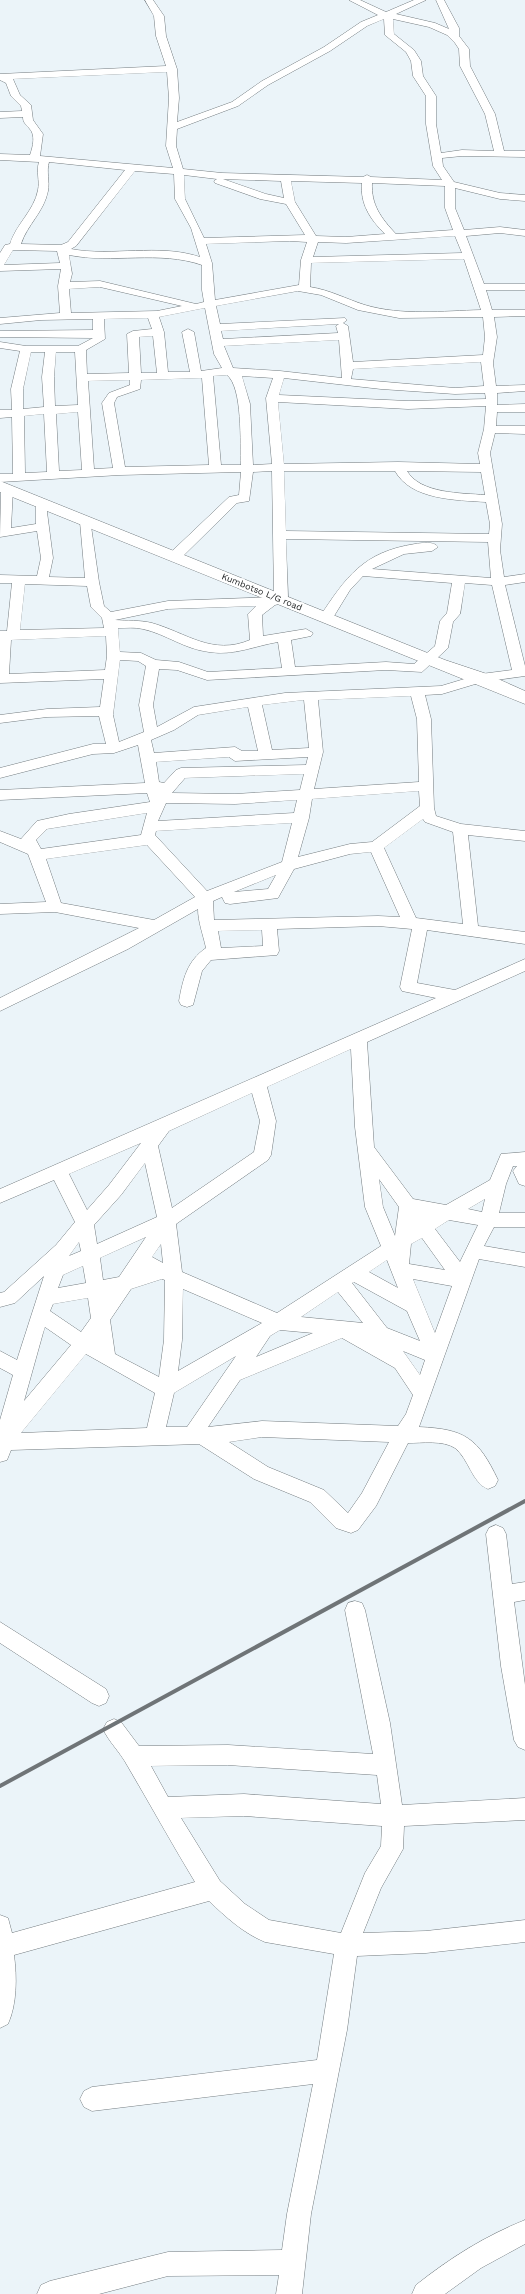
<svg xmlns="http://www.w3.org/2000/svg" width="525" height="2294" font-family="'Work Sans',sans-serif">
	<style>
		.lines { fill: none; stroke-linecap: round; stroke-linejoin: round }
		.minor-casing { stroke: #747c80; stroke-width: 1 }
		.major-casing { stroke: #747c80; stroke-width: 1 }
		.minor { fill: #fff; fill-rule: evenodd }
		.major { fill: #fff; fill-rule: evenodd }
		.rail { stroke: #6f7477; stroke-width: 4 }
		.labels { text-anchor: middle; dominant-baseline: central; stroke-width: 4; stroke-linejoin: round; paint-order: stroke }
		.far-street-label { font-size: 9px; fill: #16191a; stroke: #fff }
	</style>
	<rect width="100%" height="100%" fill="#ebf4f9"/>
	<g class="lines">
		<g class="minor-casing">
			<path id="minor" d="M145,0H153L164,16L166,36L177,69L179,98L177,122L232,102L262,81L324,47L361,22L378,15L349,0H360L386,12L414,0H426L396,14L435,23L449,29L436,0H444L459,28V36L469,49L470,66L495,114L504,151H525V157L462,156L442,158L443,166L454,182L500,193L525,195V201L500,199L455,188V208L464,230L500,227L525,230V236L500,233L466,236L484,284H525V290H486L492,310H525V316L494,317L497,337L493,363L496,386L525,385V391L497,393V405L525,404V412H497L496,426H525V434L495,433L490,453L502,524L500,550L504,577L525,574V582L505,585L525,666V676L482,682L442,694L425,695L431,719L434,808L436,816L461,824L525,831V841L468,835L478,926L525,932V944L427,930L417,983L455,990L525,959V971L367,1042L374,1147L413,1199L446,1205L490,1180L501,1154L525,1152V1186L519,1184L513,1171L517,1166H513L506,1184L499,1213H525V1227H494L484,1246L525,1253V1267L479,1259L419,1427C465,1429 478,1438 498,1480L495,1486L488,1489C472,1483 469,1459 455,1448C443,1440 422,1443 408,1443L376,1506L358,1530L351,1533L336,1528L310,1502L254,1479L199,1444L11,1450L7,1460L0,1462V1420L13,1375L0,1368V1351L17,1360L44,1276L15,1303L0,1307V1293L4,1292L56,1245L75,1222L54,1180L0,1203V1189L436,998L402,991L400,987L412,929L378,926L277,929L279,951L277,955L211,960L202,971L193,1005L187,1007L181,1005L179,1001C183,979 187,961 206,948C203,934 198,922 198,909L128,949L0,1011V998L139,928L55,912L0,914V904L46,902L28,854L0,842V831L21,839L37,821L69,814L150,802L147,793L0,800V790L145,783L138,745L114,753L93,754L0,778V768L93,744H106L99,716L47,717L0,723V715L47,709L100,707L104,679L0,683V631H7L12,583H0V575L37,576L41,558L37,531L0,537L1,489L7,485L13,489L11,528L36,524V503L42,499L48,503L47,512L53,558L49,577L85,578L80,522L86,518L90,519L99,582L104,606L111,612L168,601L274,597L272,471L253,472L249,501L237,503L179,560H169L168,557L169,554L229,497L239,495L241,472L120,475L0,482V474H13L12,417L0,418V410H12L11,389L20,351L0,348V342L26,346H78L93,338L0,337V331L93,330V319L41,320L0,324V318L60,313L58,286L61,269L0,271V253L5,245L10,244C16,224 34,211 38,190C40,181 36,171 39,162L0,160V154L30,155C33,146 36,135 29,128C26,124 23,123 23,117L0,118V112L22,111L21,106L11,96L6,83L0,80V74L166,66L156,36L154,16ZM384,19L385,35L406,52L411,61L413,76L426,96V124L433,166L442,180L371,177L367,175L363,177L222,173L183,169L176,146L177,129L238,106L268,85L330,51L367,26ZM393,19L429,27L447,35L455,43L459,49L460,66L485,114L494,151L462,150L441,153L436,124V96L423,76L421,61L414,50L394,34ZM167,72L169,98L166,146L173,168L40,156L43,134L33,120L31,105L20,95L13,79ZM49,162L125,170L68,242L61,245L21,244C27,225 44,212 48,191C50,181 46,172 49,162ZM135,171L174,174L175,199L191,228L200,257C158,243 113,257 71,249L76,246ZM184,175L217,179L214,181L215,183L260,199L286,204L305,235L204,238L185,199ZM223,179L281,181L284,198L266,194ZM291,181L362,183C360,204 370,219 385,234L346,237L316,236L295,202ZM372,183L445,186V208L453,230L396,234C381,218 371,205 372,183ZM455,236L462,253L313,257L318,242L346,243ZM290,241L307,242L301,260L299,285L215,300L212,263L206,244ZM13,250L57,251L60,263L4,265ZM69,255C113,264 159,250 202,265V290L204,302L196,304L100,281L70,282L72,274ZM464,259L481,310C443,311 402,316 365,305C346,299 330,290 310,287L311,263ZM100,287L182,306L157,311L71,313L69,289ZM298,291L321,295L358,310L399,318L483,317L485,337L483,355L353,362L348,326L343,323L347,320L345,318L220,324L216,306ZM205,308L214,354L222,368L201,371L194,332L188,329L182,332L190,372H168L164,332L159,317ZM148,318L152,329L133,331L127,334L129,373L87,374L86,350L105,339L104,319ZM339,324L336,326L338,333L223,339L221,331ZM153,336L157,373H141L139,337ZM339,340L342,378L280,371L233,368L224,346ZM31,352H45L42,377L44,407L23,409V389ZM56,352H75L78,405L55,406L54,377ZM481,362L484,386L455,388L351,379L353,369ZM227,375C243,387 240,444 241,465H221L213,376ZM242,376L273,378L266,398L272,464L253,465L250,404ZM202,378L209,465L125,467L114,403L117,397L140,389L141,380ZM284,378L381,389L455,394L485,393L486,399L408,401L279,395ZM130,380V385L109,393L102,403L113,468L94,469L88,381ZM278,402L408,409L486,406L484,429L478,453L480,464L398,462L284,464ZM78,412L82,470L59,471L56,414ZM44,414L47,472L25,473L24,416ZM284,471H395C411,500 456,500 486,502L490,524L489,534L286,531ZM407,471L481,472L485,495C462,493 420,494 407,471ZM286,539L488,542L491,578L372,569L404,554L432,551L438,547C434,541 422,543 415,544C363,552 346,577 319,618L321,621H331L350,590L363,576L452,583L447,613L440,621L435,646L414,664L386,662L295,667L291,640L311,636L313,633L306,629L263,636L262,615L275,605L286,602L288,599ZM465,583L492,585L512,670L481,674L441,686L285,693L194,707L157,727L153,705L159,669L177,670L207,680L386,670L422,672L448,648L453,622L460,614ZM25,584L87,586L91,607L102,618L104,628L20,630ZM256,606L248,614L250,640C212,656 187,633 152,623C140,620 127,621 115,620L168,609ZM118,628C126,628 135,627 143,629C166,634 184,649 209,652C234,656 254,646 278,642L282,668L208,672L179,662L156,660L141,653L120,652ZM106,636L107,656L105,670L9,674L11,640ZM120,660L138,661L146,666L139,705L144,732L119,742L113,715ZM411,696L417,719L419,782L314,789L323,752L318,700ZM304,700L309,748L272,750L262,705ZM248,707L258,751H242L235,747L154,753L151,740L174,730L198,715ZM229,757L235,761L308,757L306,765L181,768L176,770L164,783L159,782L156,762ZM304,774L300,790L235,794L172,793L185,778ZM419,791L420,806L372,842L350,844L298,857L309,818L312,799ZM297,800L294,813L158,821L166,803L235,804ZM147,813L141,835L41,849L36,840L47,829ZM423,819L425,822L453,832L463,924L416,918L384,848ZM292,823L282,862L207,891L155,835L156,831ZM147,845L195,897L154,920L61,903L46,859ZM371,852L400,917L378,916L214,920L213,901L222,897L225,903L230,904L278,898L294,869L350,854ZM276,875L268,889L234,892ZM262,930L263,946L221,948L218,931ZM351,1049L355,1127L365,1207L381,1246L277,1313L182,1272L176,1224L268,1160L271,1155L276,1121L267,1087ZM252,1093L260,1121L254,1152L172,1208L158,1146L169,1131ZM141,1143L109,1185L87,1210L69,1174ZM145,1163L157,1217L97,1244L94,1225L121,1195ZM379,1179L399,1207L395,1236L383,1207ZM485,1199L482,1212L468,1209ZM449,1220L478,1225L460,1262L435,1229ZM146,1237L119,1277L103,1280L100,1258ZM422,1238L445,1270L409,1264L411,1244ZM79,1242L81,1251L69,1256ZM161,1244L163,1263L152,1257ZM387,1260L398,1288L369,1272ZM83,1266L86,1283L58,1288L63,1275ZM162,1279L165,1280L164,1340L159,1377L115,1354L110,1320L131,1289ZM413,1279L452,1286L435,1333ZM354,1282L407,1311L420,1341L387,1328L352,1283ZM183,1289L262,1323L178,1371L182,1340ZM338,1292L363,1323L301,1317ZM88,1298L91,1318L81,1332L50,1311L53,1304ZM45,1327L71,1345L24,1401L43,1333ZM280,1330L313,1333L256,1357L270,1336ZM342,1338L395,1368L413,1395L406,1414L398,1426L262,1421L208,1427L240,1380ZM403,1351L425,1360L420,1375ZM86,1354L155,1393L147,1428L21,1433ZM236,1356L187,1427H166L174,1393ZM262,1437L389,1442L362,1493L348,1513L324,1490L268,1467L229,1442Z
				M496,1525L503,1528L506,1534L512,1584L525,1582V1600L514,1602L525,1685V1750L518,1747L514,1740L501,1666L486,1534L489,1528Z
				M355,1601L362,1603L365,1610L390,1723L402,1805L525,1798V1820L404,1826L403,1849L381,1888L363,1933L426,1931L525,1920V1942L426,1953L357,1956L347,2030L311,2214L302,2294H276L279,2275L168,2276L99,2294H37L41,2285L50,2281L168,2252L282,2250L287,2214L313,2084L92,2111L84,2107L80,2099L84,2091L92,2087L317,2060L334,1954L265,1942C243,1933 226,1917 209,1901L14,1955C17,1977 17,2004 8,2024L0,2028V1915L8,1918L12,1933L195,1882C172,1844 150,1804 127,1765C120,1752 109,1742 103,1729L107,1722L114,1719L121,1722L139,1746L228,1745L373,1754L345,1610L348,1603ZM228,1765L377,1775L381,1804L244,1794L168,1797L151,1766ZM244,1816L382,1826L381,1846L365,1873L341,1933L269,1920L245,1904L220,1881L181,1818Z
				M0,1622L106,1689L109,1696L106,1703L99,1706L92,1703L0,1643Z
				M525,2220V2244L481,2268L445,2294H412L416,2285C450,2258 485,2236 525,2220Z"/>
		</g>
		<g class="major-casing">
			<path id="major" d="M0,481L445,660L487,674L525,691V704L0,492Z"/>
		</g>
		<use href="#minor" class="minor"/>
		<use href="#major" class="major"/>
		<path class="rail" d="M0,1786L525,1501"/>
	</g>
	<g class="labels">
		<g class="far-street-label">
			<text transform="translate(262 592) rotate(22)">Kumbotso L/G road</text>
		</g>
	</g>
</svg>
